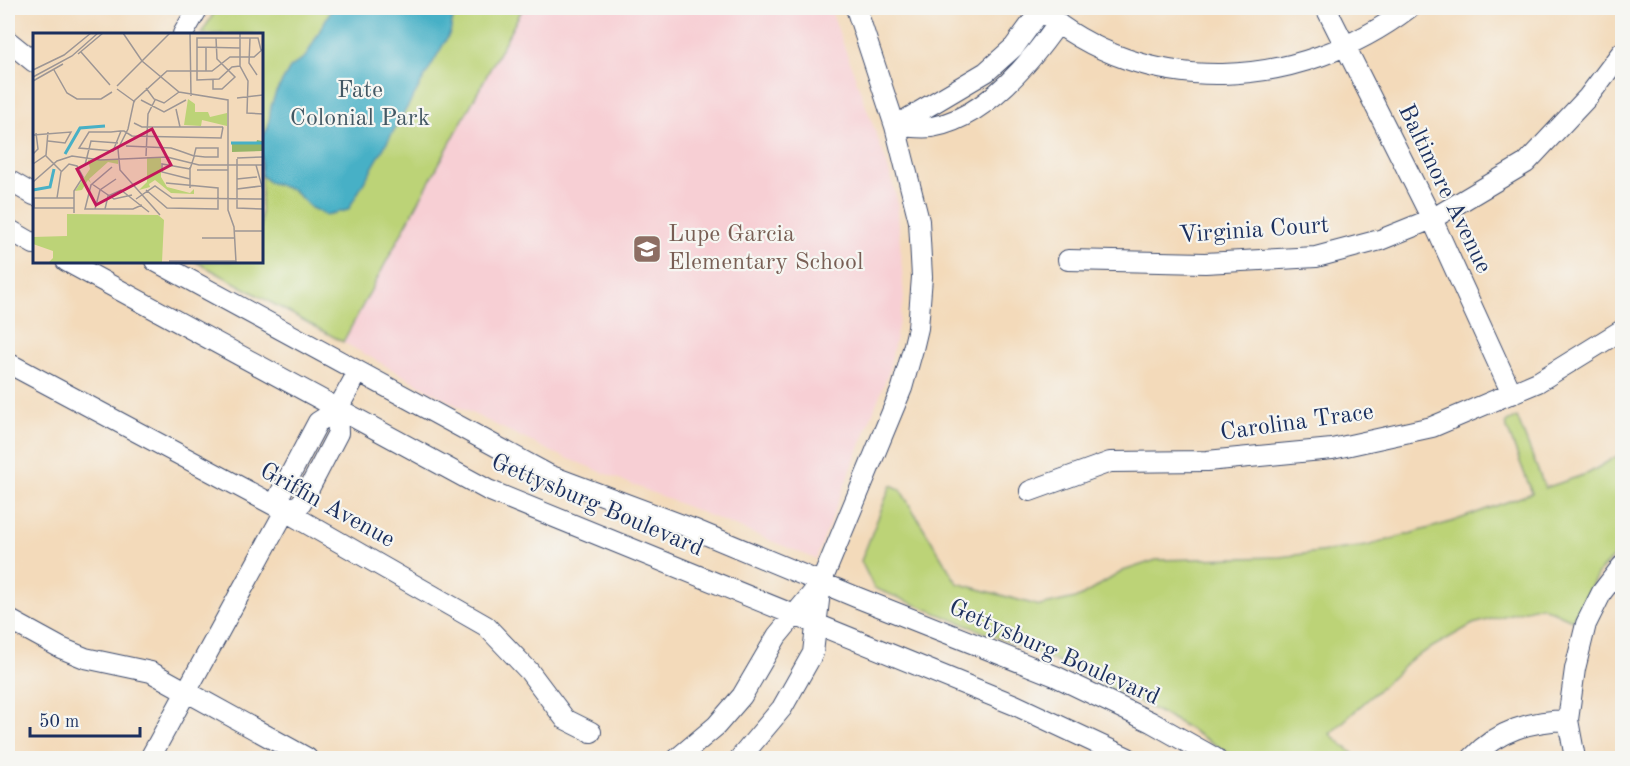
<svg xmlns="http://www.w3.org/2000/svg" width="1630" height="766" font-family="'Old Standard TT',serif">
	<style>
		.built { fill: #f7cfd4 }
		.green { fill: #bcd377; stroke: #6c816a; stroke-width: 1.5 }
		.water { fill: #47b0c6; stroke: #317092; stroke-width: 1.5 }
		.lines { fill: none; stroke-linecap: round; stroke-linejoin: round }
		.minor-casing { stroke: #3b496c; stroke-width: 22 }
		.minor { stroke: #fff; stroke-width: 20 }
		.labels { text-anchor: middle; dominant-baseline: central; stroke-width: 4.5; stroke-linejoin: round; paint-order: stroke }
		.park-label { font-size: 24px; fill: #435864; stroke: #f6f6f2 }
		.street-label { font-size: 24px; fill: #1b2f5e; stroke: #f6f6f2 }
		.education-label { font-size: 24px; fill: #785e54; stroke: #f6f6f2; text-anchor: start }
		.inset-river { fill: none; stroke: #47b0c6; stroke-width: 3 }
		.inset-road { fill: none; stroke: #9d9695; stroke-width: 1.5 }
		.view { fill: #c2185b; fill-opacity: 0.15; stroke: #c2185b; stroke-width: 3 }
		.inset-edge { fill: none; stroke: #1b2f5e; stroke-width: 3 }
	</style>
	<rect width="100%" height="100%" fill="#f6f6f2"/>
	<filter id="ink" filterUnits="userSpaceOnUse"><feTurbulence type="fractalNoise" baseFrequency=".0167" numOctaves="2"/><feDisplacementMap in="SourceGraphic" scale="12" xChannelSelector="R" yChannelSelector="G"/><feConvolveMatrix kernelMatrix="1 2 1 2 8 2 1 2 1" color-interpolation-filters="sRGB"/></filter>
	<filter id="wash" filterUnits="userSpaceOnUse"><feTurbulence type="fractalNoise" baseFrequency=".008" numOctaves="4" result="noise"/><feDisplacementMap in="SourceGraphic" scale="24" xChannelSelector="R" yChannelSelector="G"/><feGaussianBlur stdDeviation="1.35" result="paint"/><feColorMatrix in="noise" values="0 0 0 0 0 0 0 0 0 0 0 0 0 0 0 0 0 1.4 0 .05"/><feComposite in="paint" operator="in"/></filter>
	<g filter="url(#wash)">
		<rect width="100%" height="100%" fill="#f3daba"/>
		<path class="built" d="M523,8H830L886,161L897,199L904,298L888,374L816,559L552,452L463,409L343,342Z"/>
		<path class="green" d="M217,8H523L343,342L195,261H261V34H201Z
			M1517,417L1545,488L1589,473L1622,453V548L1599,572L1572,620L1541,606L1473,624L1413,658L1330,734L1358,758H1237L1173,719L1053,660L874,588L861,561L891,485L900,489L957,583L1040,606L1080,597L1123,571L1156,560L1280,557L1367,546L1451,522L1532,493L1505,423Z"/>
		<path class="water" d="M332,8H471L454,13L450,33L348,210L326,215L311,208L293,190L269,182L261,175V139L268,128L271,106L276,92L290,68L306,56Z"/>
	</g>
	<g filter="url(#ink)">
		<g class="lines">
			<g class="minor-casing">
				<path id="minor" d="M1038,8C1146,101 1299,91 1409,8
					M1326,8L1432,219L1512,394
					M183,34L198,8
					M8,41L34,62
					M895,126C907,126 921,129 932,127C984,118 1030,63 1058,23
					M895,126L986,72L1014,47L1041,10
					M8,180L34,195
					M8,229L34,244
					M1068,260L1205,263L1316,257L1380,240L1432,219L1526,163L1588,97L1622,52
					M66,261L488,490L1015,705L1128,758
					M155,261L549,475L693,529L856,597L1055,676L1151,722L1215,758
					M8,363L285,511L486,626L529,671L565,719L591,732
					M337,410L358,372
					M1030,491L1110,462L1207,461L1332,449L1432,427L1538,382L1622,330
					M285,511L280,494L318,422L337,410
					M8,619L61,648L85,658L151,672L307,758
					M150,758L285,511L301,504L338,433L337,410
					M678,758L716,726L742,696L777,636L821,583L902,388L913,349L918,328L922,277L919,221L895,126L856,8
					M740,758L782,708L813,653L821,583
					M1472,758C1498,730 1531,721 1568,720
					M1575,758L1568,720L1575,669L1586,624L1602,592L1622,566"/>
			</g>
			<use href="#minor" class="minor"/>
		</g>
	</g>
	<defs>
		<g id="school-square" transform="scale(1.5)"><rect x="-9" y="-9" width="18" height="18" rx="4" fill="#8d6e63" stroke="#f6f6f2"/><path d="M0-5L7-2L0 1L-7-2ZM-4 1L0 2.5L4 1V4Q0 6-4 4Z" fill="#fff"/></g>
	</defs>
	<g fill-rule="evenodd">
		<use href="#school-square" x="647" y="249"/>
	</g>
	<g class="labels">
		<g class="park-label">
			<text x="360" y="91">Fate<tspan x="360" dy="28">Colonial Park</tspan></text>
		</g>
		<g class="street-label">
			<text transform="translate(1444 189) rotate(64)">Baltimore Avenue</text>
			<text transform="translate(1254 231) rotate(-4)">Virginia Court</text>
			<text transform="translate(1297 423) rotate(-8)">Carolina Trace</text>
			<text transform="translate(327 506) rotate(29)">Griffin Avenue</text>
			<text transform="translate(597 506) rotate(23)">Gettysburg Boulevard</text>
			<text transform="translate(1054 653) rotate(24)">Gettysburg Boulevard</text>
		</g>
		<g class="education-label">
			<text x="668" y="235">Lupe Garcia<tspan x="668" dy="28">Elementary School</tspan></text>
		</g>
	</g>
	<g transform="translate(33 33)">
		<rect width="230" height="230" fill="#f3daba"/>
		<path d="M155,66L162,71V79H175L177,84L194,80V93L169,87L168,93L151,92ZM114,124L128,125V144L134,154L157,160L161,156V161L138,160L122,147L116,151L117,154L106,157L114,149ZM55,127H85V131L75,129L56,146L58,150L55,147L49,157L42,158L57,136ZM34,181L125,182L131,187L129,229H16L20,225V218L0,211V204L34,203Z" fill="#bcd377"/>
		<path d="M224,107L229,108V118L199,119V111H223Z" fill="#95b568"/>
		<path class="inset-river" d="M198,110H230M32,121L47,95L72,93M0,157L17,154L21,136"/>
		<path class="inset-road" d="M90,0L109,28L146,59L195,67V177L201,194L203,229M157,0L158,63M207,0V33L215,48L214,80L230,81M217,5L216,30L224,42M164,14L207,15M173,14V38M48,19L77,52M45,21L70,0M207,33L199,34L186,46L164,47V5H225L228,17M0,37L31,22L58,0M21,37L34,60L44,66H68L79,59M0,44L39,23L65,0M180,47V56H189L202,44L184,26L183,5M0,48L30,31M84,53L137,0M113,55L121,66L131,70L146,59M84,56L102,69M204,65L230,62M108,67L131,79L153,67M143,76L147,94M101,90L109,94H190M88,98L80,118L46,115L56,99H78L87,98H91L99,103M0,102L38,99L32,110L15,108M98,103L188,105L190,94M93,113L138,115L147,118L161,123H163L172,124H185V115H163L161,123V124L157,136M0,121L5,116L3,100M13,123L28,138M113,123L115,81L122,67M204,125L230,124M204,126V175L230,176M0,131L13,122L15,99M52,132L58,108L85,110M223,132L230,157M79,134L58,152L52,176H100L109,172M157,134V155M164,137H195M157,146L129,139V131L157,136M204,146L224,144M0,149L24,128L39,123L67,127L134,124L166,132H230M59,151L81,166L99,162M204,156L228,153M113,157L134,175L185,176V155L133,150M24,165L28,139L36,131L44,133L50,144L41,158V180M41,165H1V175H41M103,166L122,153L139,165L230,166M62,176L67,157L83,146M72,176L75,163L88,157L116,179M127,182L87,137L85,116L95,96L101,68L134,38H179L197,24H221L230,16M202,198H230M169,205H202M136,228H203"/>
		<path class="view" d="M119,96L138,132L63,172L44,136Z"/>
		<rect width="230" height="230" class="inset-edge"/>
	</g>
	<rect width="1630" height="766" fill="none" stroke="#f6f6f2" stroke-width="30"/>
	<path d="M30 727v9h110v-9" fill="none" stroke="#1b2f5e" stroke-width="3"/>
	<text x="39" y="727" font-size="18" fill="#1b2f5e" stroke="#f6f6f2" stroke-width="4.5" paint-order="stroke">50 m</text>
</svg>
